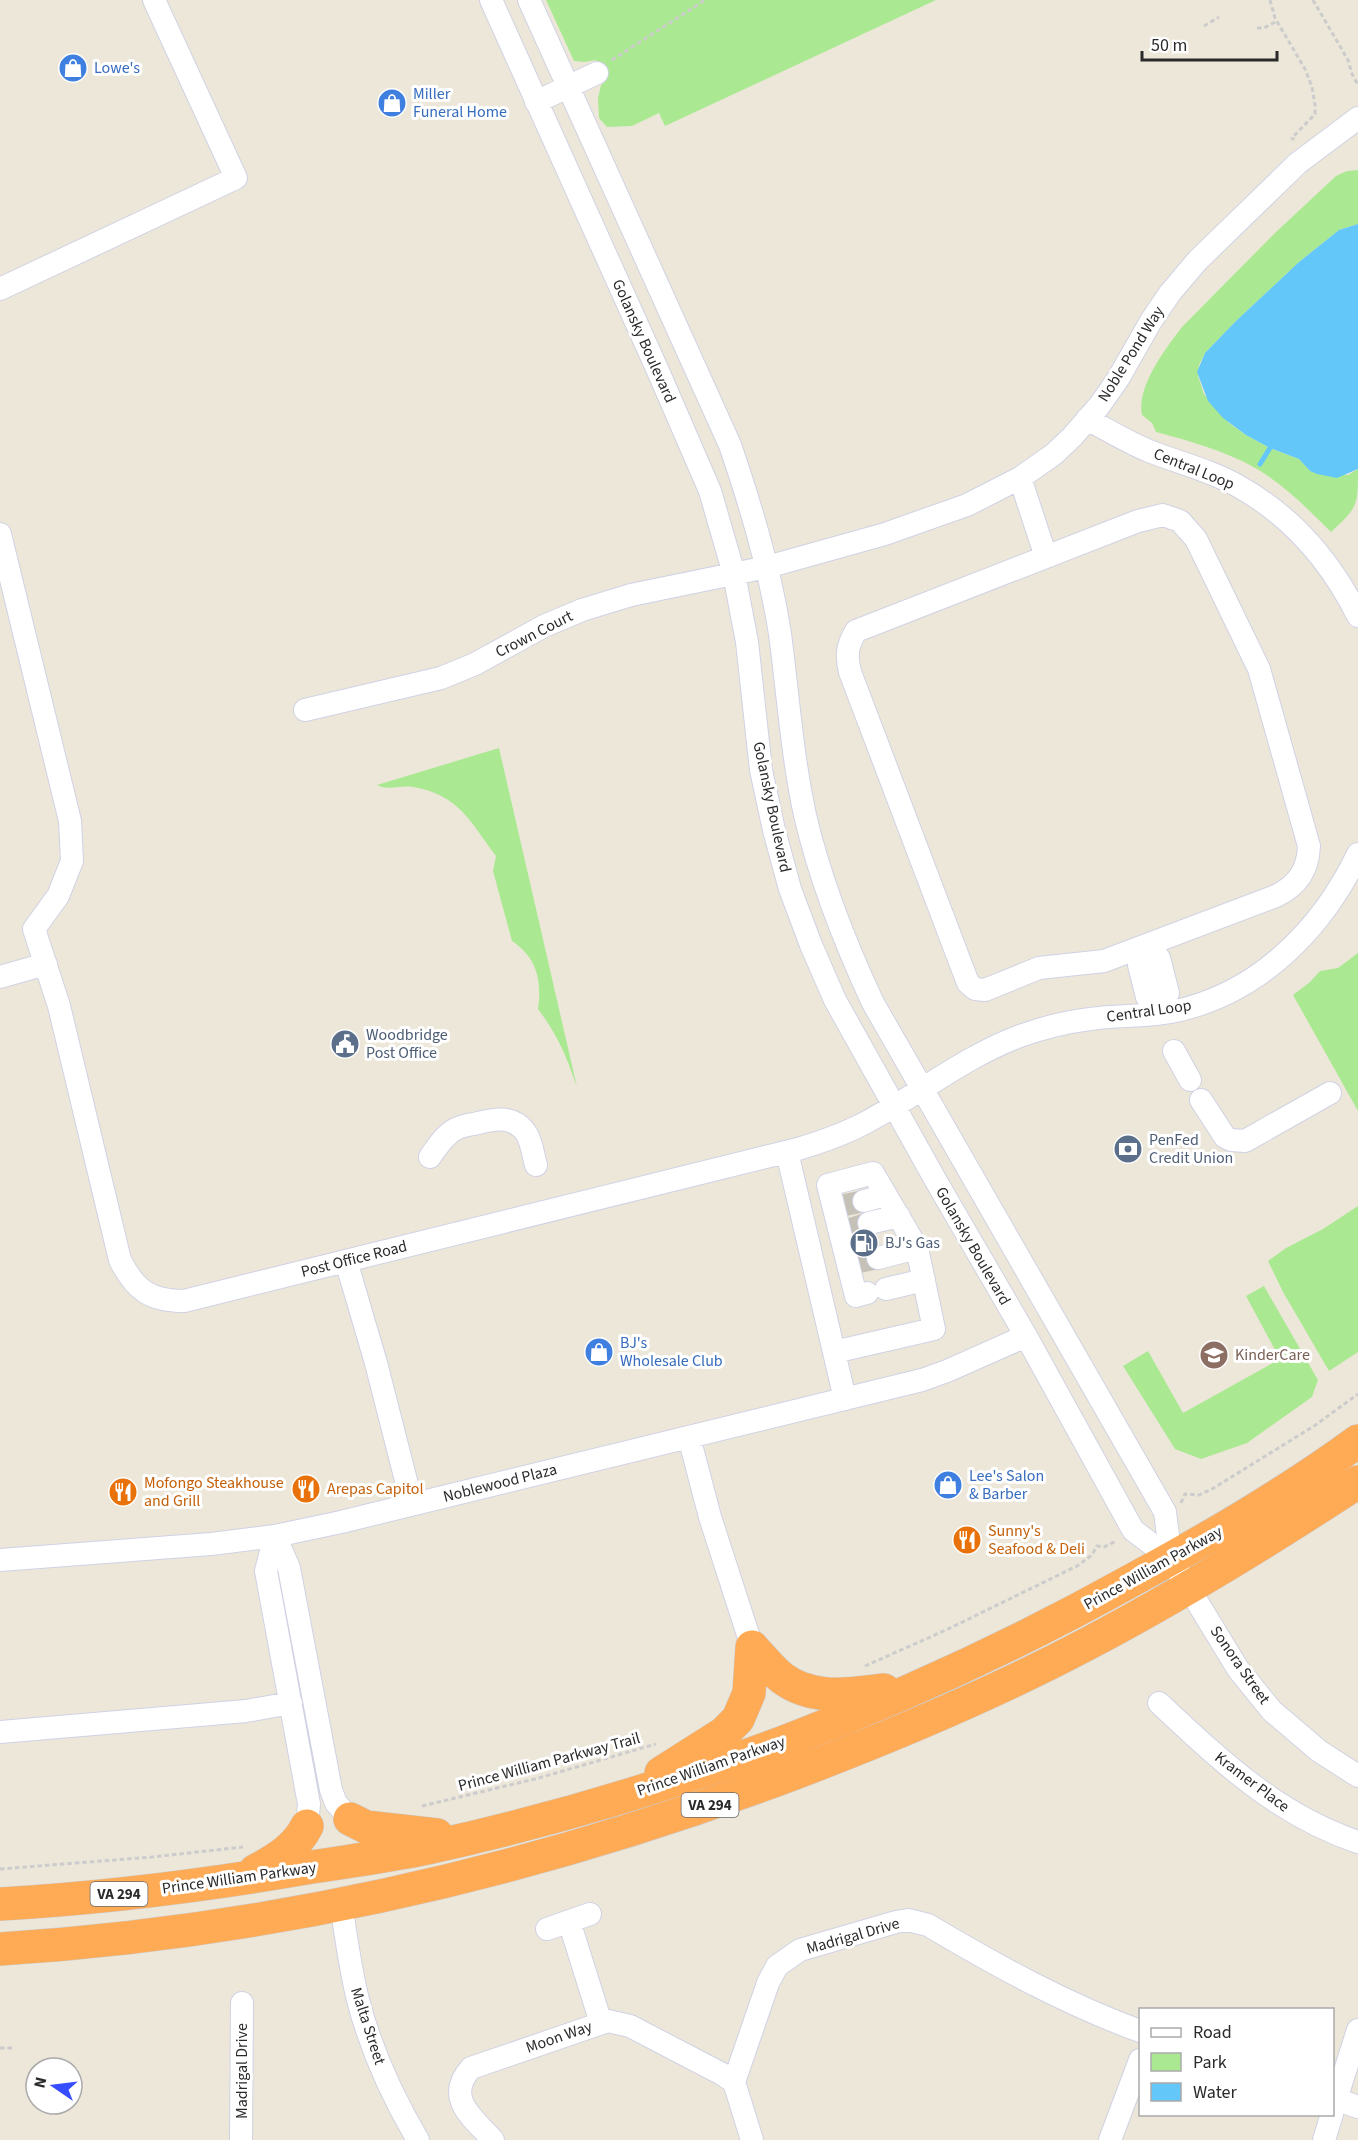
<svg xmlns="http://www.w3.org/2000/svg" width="1358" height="2140" font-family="'Source Sans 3',sans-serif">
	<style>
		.green { fill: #aae992 }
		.water { fill: #64c7f9 }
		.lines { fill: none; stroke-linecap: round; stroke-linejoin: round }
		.stream { stroke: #64c7f9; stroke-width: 5 }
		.minor-tunnel { stroke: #c6c1b7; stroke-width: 22; stroke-dasharray: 22 11; stroke-linecap: butt }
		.minor-casing { stroke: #d0d2e4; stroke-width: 24 }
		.highway-casing { stroke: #ccc; stroke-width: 34 }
		.path { stroke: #ccc; stroke-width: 3; stroke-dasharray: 4.5 3; stroke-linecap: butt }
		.minor { stroke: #fff; stroke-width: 22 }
		.highway { stroke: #ffaa54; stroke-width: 33 }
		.labels { text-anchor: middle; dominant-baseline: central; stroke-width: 6; stroke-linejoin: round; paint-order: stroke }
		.shield { fill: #fff; stroke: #6a6a6a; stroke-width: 1.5 }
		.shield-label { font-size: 15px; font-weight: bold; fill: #2a2a2a }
		.shop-label { font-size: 16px; fill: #366cbe; stroke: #fff; text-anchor: start }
		.street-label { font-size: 16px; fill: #2a2a2a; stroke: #fff }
		.service-label { font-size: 16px; fill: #4e5e75; stroke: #fff; text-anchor: start }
		.education-label { font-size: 16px; fill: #785e54; stroke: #fff; text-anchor: start }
		.food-label { font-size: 16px; fill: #c56008; stroke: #fff; text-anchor: start }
	</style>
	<rect width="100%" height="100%" fill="#ede7da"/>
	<path class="green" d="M546,0H936L665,126L659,113L632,126L607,127L599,118L598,98L601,85L605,82L596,60L585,62L574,61Z
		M1358,170V224L1339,230L1299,262L1236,321L1205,353L1199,365L1198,376L1204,394L1229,423L1246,435L1270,448L1299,459L1310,471L1348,475L1358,469C1358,506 1358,507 1331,532C1308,509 1285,486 1257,469C1226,451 1190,441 1156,432L1152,423L1142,415C1136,387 1166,348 1182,327L1275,233L1336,176L1347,171Z
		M499,748L577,1087C566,1055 558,1036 538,1009C542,980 537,958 512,941L493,871L496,856C470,822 460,795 413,787C401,785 387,791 377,785Z
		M1358,953V1111L1293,995L1310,982L1320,971L1338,968Z
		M1358,1206V1352L1329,1371L1283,1292L1268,1261L1286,1248L1323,1229Z
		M1264,1286L1318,1380L1312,1397L1247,1443L1201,1459L1175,1449L1123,1366L1148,1351L1183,1413L1280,1359L1246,1296Z"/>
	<path class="water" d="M1358,224V469L1337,478L1317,474L1310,471L1299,459L1270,448L1246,435L1223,418L1208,401L1197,372L1205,353L1236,321L1299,262L1339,230Z"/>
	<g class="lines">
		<path class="stream" d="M1260,464L1270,448"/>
		<path class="minor-tunnel" d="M845,1205L864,1201
			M851,1229L869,1223
			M859,1262L878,1258"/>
		<g class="minor-casing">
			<path id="minor" d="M491,0L658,371L710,491L734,574L747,642L761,770L774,830L790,889L811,945L835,1000L936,1181L1026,1336L1133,1530L1171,1559L1238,1669L1272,1711L1319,1751L1358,1776
				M529,0L730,445C751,506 770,569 780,634C788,694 792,755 805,815C820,880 845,943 873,1003L1165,1512L1171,1559
				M536,102L597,73
				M0,289L236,178L154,0
				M1087,419C1108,430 1127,442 1149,451C1179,463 1210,470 1238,486C1292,516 1331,562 1358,616
				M1020,478L1046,557
				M1163,515L1180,521L1196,539L1259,669L1309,846C1308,870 1298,885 1276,896L1104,961L1039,968L985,990L975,989L968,983L850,672C846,655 847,646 856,631L1138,521Z
				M0,534L70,821L72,861L58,896L34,929L59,1006L120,1260C135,1290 150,1301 184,1301L798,1149C818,1143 838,1136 857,1127C913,1099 961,1058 1020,1036C1042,1028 1066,1022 1090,1019C1117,1015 1144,1017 1171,1012C1257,995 1321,931 1358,854
				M305,710L441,678L475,664L544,626L582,610L631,595L767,567L885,534L967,505L1020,478L1054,454L1072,437L1099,406L1118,379L1151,321L1170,293L1198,260L1298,163L1358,118
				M1144,946L1159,958L1168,993L1157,1014L1147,997L1139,965Z
				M0,977L46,964
				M1174,1051L1190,1080
				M1201,1100L1225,1137L1231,1140L1245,1141L1330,1093
				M787,1152L845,1399
				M430,1157C437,1147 445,1134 456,1129C461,1126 468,1125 474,1124C493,1119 513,1114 526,1133C532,1142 533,1155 536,1165
				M864,1201L886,1195
				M869,1223L899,1216
				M878,1258L917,1248
				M346,1261L376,1363L412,1504
				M886,1289L924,1280
				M834,1352L934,1329L917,1248L873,1173L828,1185L856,1296L867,1293
				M689,1437L710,1517L752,1647
				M275,1536L289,1568L331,1790L336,1803L350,1819
				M275,1536L266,1571L309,1804L307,1826
				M0,1560L211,1544L275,1536L341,1522L922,1380L947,1371L1026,1336
				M1159,1703C1220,1760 1277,1815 1358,1842
				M0,1732L246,1711L291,1703
				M341,1904C346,1936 350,1968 358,2000C371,2050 392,2096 418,2140
				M569,1921L601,2023
				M547,1929L590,1914
				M734,2082L768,1983L777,1966L800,1950L896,1922L908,1920L928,1925C997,1966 1066,2004 1140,2031
				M1332,2098L1358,2107
				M1332,2112L1358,2030
				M241,2140L242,2003
				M493,2140C473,2118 444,2098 471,2068L608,2021L630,2026L722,2074L734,2082L752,2140
				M1110,2140L1140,2060
				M1324,2140L1332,2114"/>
		</g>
		<g class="highway-casing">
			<path id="highway" d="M752,1647C762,1658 771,1669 782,1678C813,1701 849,1694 884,1690
				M661,1773L724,1733L738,1719L749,1693L752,1647
				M350,1819L366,1827L437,1835
				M255,1871C277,1859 296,1848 307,1826
				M0,1904C105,1898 208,1885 312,1867C350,1861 389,1856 427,1848C674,1794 914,1702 1134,1579C1211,1537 1287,1493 1358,1441
				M0,1949C272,1932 541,1869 795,1773C895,1735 995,1693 1089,1643C1182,1594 1271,1539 1358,1482"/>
		</g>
		<path class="path" d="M1270,0L1275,18L1305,69L1312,87L1315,105V114L1292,138L1294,140
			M1313,0L1348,60L1352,74L1358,85
			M1204,26L1219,17
			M1257,28H1264L1277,21
			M612,60L705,0
			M1181,1503L1185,1494L1199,1495L1212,1489L1314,1426L1358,1394
			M865,1666L946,1630L1077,1566L1092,1555L1097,1546L1104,1547L1116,1541
			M422,1806L535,1779L656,1744
			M0,1869L152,1857L243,1847
			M0,2048H15"/>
		<use href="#minor" class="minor"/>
		<use href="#highway" class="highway"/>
	</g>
	<defs>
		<g id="shop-disc" transform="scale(1.5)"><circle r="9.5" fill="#3f7fe0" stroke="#fff"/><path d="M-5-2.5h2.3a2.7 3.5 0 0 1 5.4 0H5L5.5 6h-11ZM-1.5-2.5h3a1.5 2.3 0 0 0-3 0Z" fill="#fff"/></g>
		<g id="civic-disc" transform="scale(1.5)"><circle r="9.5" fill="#5c6f8a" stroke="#fff"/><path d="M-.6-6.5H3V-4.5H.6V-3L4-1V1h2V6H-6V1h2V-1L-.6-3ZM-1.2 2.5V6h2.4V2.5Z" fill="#fff"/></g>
		<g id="bank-disc" transform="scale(1.5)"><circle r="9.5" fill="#5c6f8a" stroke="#fff"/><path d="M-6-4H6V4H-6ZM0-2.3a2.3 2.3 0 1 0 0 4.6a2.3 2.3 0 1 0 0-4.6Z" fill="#fff"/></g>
		<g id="fuel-disc" transform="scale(1.5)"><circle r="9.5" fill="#5c6f8a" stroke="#fff"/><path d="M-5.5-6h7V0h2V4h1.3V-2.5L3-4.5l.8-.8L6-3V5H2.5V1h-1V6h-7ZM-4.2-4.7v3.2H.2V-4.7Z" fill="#fff"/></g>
		<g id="school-disc" transform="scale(1.5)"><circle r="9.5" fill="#8d6e63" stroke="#fff"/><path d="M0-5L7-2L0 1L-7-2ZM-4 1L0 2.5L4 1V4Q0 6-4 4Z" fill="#fff"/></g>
		<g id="restaurant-disc" transform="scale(1.5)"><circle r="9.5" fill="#e8710a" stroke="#fff"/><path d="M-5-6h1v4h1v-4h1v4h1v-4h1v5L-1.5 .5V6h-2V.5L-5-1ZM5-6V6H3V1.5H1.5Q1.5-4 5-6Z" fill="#fff"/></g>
	</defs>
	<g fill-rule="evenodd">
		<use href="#shop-disc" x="73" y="68"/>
		<use href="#shop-disc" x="392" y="103"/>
		<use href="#civic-disc" x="345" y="1044"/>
		<use href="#bank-disc" x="1128" y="1149"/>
		<use href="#fuel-disc" x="864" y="1243"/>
		<use href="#shop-disc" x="599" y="1352"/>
		<use href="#school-disc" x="1214" y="1355"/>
		<use href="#shop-disc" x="948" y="1485"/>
		<use href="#restaurant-disc" x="306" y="1489"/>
		<use href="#restaurant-disc" x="123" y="1492"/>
		<use href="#restaurant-disc" x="967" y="1540"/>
	</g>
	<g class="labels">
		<g class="shield">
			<rect x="681.5" y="1793" width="57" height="24" rx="4.5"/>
			<rect x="90.5" y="1882" width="57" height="24" rx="4.5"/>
		</g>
		<g class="shield-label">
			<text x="710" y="1805">VA 294</text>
			<text x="119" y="1894">VA 294</text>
		</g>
		<g class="shop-label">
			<text x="94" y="68">Lowe's</text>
			<text x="413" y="94">Miller<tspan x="413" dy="18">Funeral Home</tspan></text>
			<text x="620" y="1343">BJ's<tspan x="620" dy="18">Wholesale Club</tspan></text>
			<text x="969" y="1476">Lee's Salon<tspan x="969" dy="18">&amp; Barber</tspan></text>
		</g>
		<g class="street-label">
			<text transform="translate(644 341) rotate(66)">Golansky Boulevard</text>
			<text transform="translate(1131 354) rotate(-58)">Noble Pond Way</text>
			<text transform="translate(1194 469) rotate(22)">Central Loop</text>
			<text transform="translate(534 634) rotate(-27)">Crown Court</text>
			<text transform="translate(772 807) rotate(78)">Golansky Boulevard</text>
			<text transform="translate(1149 1011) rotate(-8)">Central Loop</text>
			<text transform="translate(973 1246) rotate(60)">Golansky Boulevard</text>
			<text transform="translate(354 1259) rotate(-14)">Post Office Road</text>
			<text transform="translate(500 1483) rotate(-14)">Noblewood Plaza</text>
			<text transform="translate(1153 1568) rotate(-29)">Prince William Parkway</text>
			<text transform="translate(1240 1665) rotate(55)">Sonora Street</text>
			<text transform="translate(549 1762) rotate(-15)">Prince William Parkway Trail</text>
			<text transform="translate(711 1766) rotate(-19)">Prince William Parkway</text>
			<text transform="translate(1252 1782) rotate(37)">Kramer Place</text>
			<text transform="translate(239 1878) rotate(-8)">Prince William Parkway</text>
			<text transform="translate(853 1936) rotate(-16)">Madrigal Drive</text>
			<text transform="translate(368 2026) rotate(72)">Malta Street</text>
			<text transform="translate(559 2037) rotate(-19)">Moon Way</text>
			<text transform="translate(242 2071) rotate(-90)">Madrigal Drive</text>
		</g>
		<g class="service-label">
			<text x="366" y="1035">Woodbridge<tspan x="366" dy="18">Post Office</tspan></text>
			<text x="1149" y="1140">PenFed<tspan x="1149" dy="18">Credit Union</tspan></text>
			<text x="885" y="1243">BJ's Gas</text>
		</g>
		<g class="education-label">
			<text x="1235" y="1355">KinderCare</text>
		</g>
		<g class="food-label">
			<text x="144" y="1483">Mofongo Steakhouse<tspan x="144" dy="18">and Grill</tspan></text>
			<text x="327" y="1489">Arepas Capitol</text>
			<text x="988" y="1531">Sunny's<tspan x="988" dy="18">Seafood &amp; Deli</tspan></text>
		</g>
	</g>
	<rect x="1139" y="2008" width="195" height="108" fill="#ffffff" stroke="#aaaaaa" stroke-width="1.5"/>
	<rect x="1151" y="2028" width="30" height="9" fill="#ffffff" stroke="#aaaaaa" stroke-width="1.5"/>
	<text x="1193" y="2038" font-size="18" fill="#2a2a2a">Road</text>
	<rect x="1151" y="2053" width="30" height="18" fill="#aae992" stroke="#aaaaaa" stroke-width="1.5"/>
	<text x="1193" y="2068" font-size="18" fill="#2a2a2a">Park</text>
	<rect x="1151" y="2083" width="30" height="18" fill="#64c7f9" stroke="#aaaaaa" stroke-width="1.5"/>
	<text x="1193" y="2098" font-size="18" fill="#2a2a2a">Water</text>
	<g transform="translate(54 2086) rotate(284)"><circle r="28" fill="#ffffff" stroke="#aaaaaa" stroke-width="1.5"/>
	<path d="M0-4.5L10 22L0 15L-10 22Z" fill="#364eff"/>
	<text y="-9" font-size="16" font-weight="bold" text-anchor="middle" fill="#2a2a2a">N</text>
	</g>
	<path d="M1142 51v9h135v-9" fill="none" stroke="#2a2a2a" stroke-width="3"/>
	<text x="1151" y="51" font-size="18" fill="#2a2a2a" stroke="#ffffff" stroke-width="4.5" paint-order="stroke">50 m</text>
</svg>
